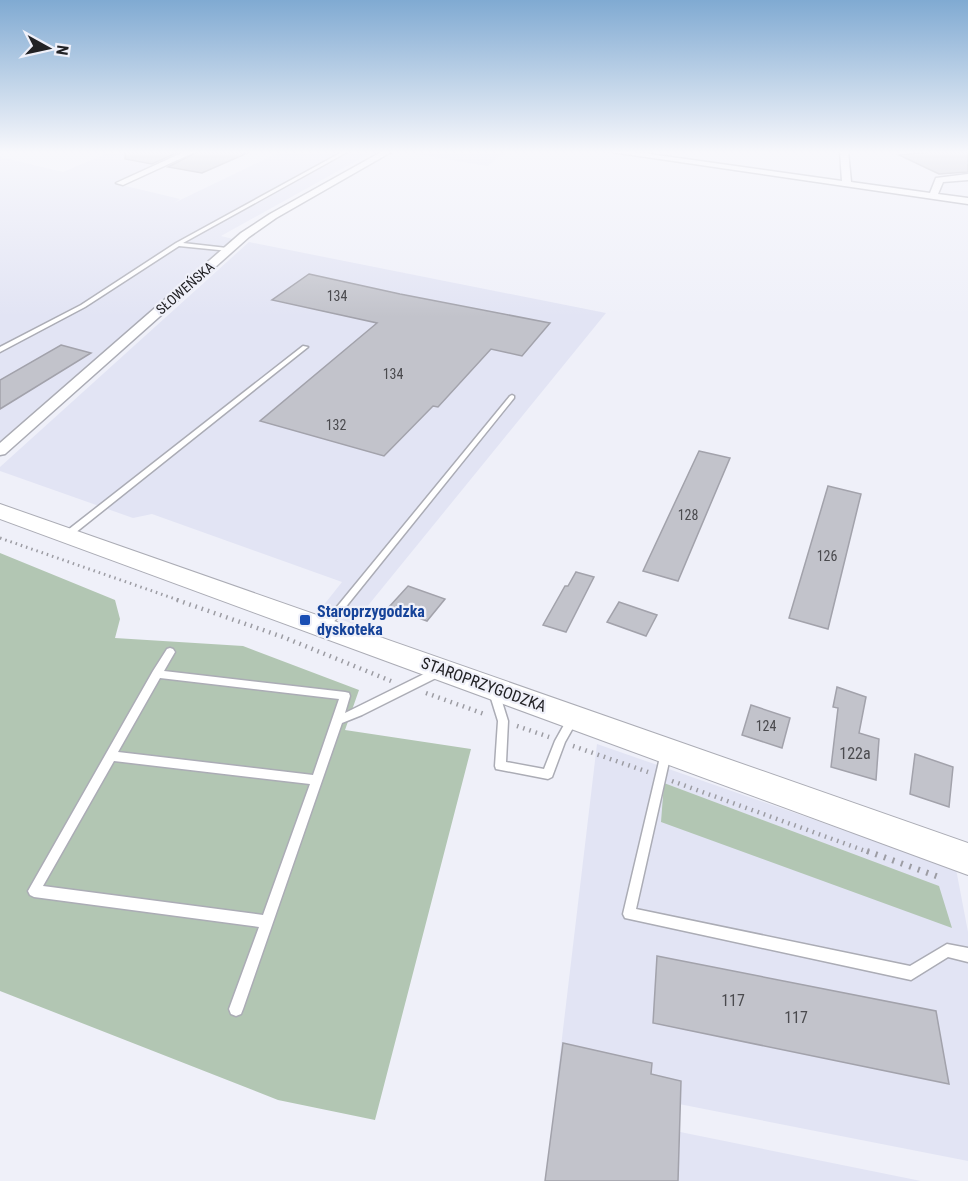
<svg xmlns="http://www.w3.org/2000/svg" width="968" height="1181" viewBox="0 0 968 1181" font-family="'Roboto Condensed',sans-serif">
  <rect width="100%" height="100%" fill="#eff0f9"/>
  <!-- built -->
  <path fill="#e2e4f4" d="M113 151H187L113 183 180 199 174 203 282 151H374L221 236 233 239 0 441V157L63 172Z
    M399 151H507L487 166Z
    M249 242 606 313 353 624 319 611 342 582 152 514 133 518 0 471V467Z
    M597 744 956 869 968 932V1161L557 1080Z
    M557 1107 921 1181H547Z"/>
  <!-- green -->
  <path fill="#b2c6b3" d="M0 553 115 600 120 619 115 638 243 646 359 690 345 730 471 749 375 1120 278 1100 0 991Z
    M664 783 939 886 952 928 661 822Z"/>
  <!-- building -->
  <path fill="#c2c3cb" stroke="#a2a2ab" stroke-width="1.5" d="M125 151H180L152 164 125 159Z
    M199 151H252L202 173 168 167Z
    M942 151H968V172L939 174 899 155Z
    M309 274 400 294 550 323 522 356 491 349 438 407 433 406 384 456 260 421 377 323 272 300Z
    M61 345 91 353 0 409V380Z
    M699 451 730 458 678 581 643 571Z
    M828 486 861 494 828 629 789 618Z
    M576 572 594 577 566 632 543 625 565 586H568Z
    M408 586 445 599 427 621 389 607Z
    M619 602 657 615 646 636 607 622Z
    M837 687 866 697 859 733 879 739 876 780 831 767 838 708 833 707Z
    M751 705 790 718 782 748 742 735Z
    M915 754 953 767 949 807 910 794Z
    M657 956 936 1011 949 1084 653 1023Z
    M563 1043 652 1063 651 1074 681 1081 678 1181H545Z"/>
  <g fill="none" stroke-linecap="round" stroke-linejoin="round">
    <defs>
      <path id="lane" d="M344 151H349L183 243 227 248 230 250 229 251 179 246 85 307 0 352V347L81 305 176 243Z
        M303 346 308 347 70 537H64L63 535 64 533Z
        M512 395 514 396V398L328 629H322L320 627 322 625 510 396Z
        M170 648 173 649 175 652 164 671 345 692 349 693 350 696 345 713 434 669H442L443 672 442 675 362 715 342 723 243 1009 241 1014 236 1016 231 1014 229 1009 259 927 34 897 30 895 28 891 153 671 167 649ZM160 678 339 699 313 775 118 752ZM114 761 310 784 263 915 43 886Z
        M494 688 498 689 499 692 508 721 506 762 544 769 555 741 569 716 573 715 577 716 578 719 565 742 552 777 548 779 496 769 495 766 498 721 489 692 490 689Z
        M666 749 670 750 671 753 636 909 910 966 947 944 968 948V962L948 957 911 980 625 918 623 914 661 753 662 750Z"/>
      <path id="street" d="M186 151H197L123 185 116 183Z
        M383 151H393L276 218 249 237 5 454 0 455V443L241 233 270 214Z
        M605 151H628L842 181 840 151H848L851 182 930 193 936 178 968 174V180L943 182 938 194 968 198V204Z"/>
      <path id="secondary" d="M0 504 968 843V875L0 519Z"/>
    </defs>
    <!-- lane casing -->
    <use href="#lane" stroke="#abacb5" stroke-width="3"/>
    <!-- street casing -->
    <use href="#street" stroke="#abacb5" stroke-width="3"/>
    <!-- secondary casing -->
    <use href="#secondary" stroke="#abacb5" stroke-width="2"/>
    <!-- path-far2 -->
    <path stroke="#9c9ca3" stroke-width="3" stroke-dasharray="1.5 4" stroke-linecap="butt" d="M0 538 181 601"/>
    <!-- path-far1 -->
    <path stroke="#9c9ca3" stroke-width="4.5" stroke-dasharray="1.5 5" stroke-linecap="butt" d="M177 600 283 637 391 681
      M426 693 487 715
      M517 726 549 737
      M573 746 648 772
      M672 781 871 853"/>
    <!-- path -->
    <path stroke="#9c9ca3" stroke-width="6" stroke-dasharray="2 7" stroke-linecap="butt" d="M867 851 939 877"/>
    <!-- lane -->
    <use href="#lane" fill="#fff" fill-rule="evenodd"/>
    <!-- street -->
    <use href="#street" fill="#fff" fill-rule="evenodd"/>
    <!-- secondary -->
    <use href="#secondary" fill="#fff" fill-rule="evenodd"/>
  </g>
  <!-- sky -->
  <linearGradient id="sky" x2="0" y2="1"><stop stop-color="#80aad2"/><stop offset="0.48" stop-color="#f8f8fc"/><stop offset="1" stop-color="#f8f8fc" stop-opacity="0"/></linearGradient>
  <rect width="968" height="317" fill="url(#sky)"/>
  <!-- markers -->
  <rect fill="#1a4fb4" stroke="#eff0f9" stroke-width="2" x="299" y="614" width="12" height="12" rx="3"/>
  <g text-anchor="middle" stroke-width="4.5" stroke-linejoin="round" paint-order="stroke">
    <!-- far-street labels -->
    <g font-size="14" fill="#222225" stroke="#eff0f9">
      <text transform="translate(185 288) rotate(-41)" y="5">SŁOWEŃSKA</text>
    </g>
    <!-- number labels -->
    <g font-size="14" fill="#4a4a4e">
      <text x="337" y="301">134</text>
      <text x="393" y="379">134</text>
      <text x="336" y="430">132</text>
      <text x="688" y="520">128</text>
      <text x="827" y="561">126</text>
      <text x="766" y="731">124</text>
    </g>
    <!-- transit labels -->
    <g font-size="16" font-weight="bold" fill="#164399" stroke="#eff0f9" text-anchor="start">
      <text x="317" y="617">Staroprzygodzka<tspan x="317" dy="18">dyskoteka</tspan></text>
    </g>
    <!-- street labels -->
    <g font-size="16" fill="#222225" stroke="#eff0f9">
      <text transform="translate(484 684) rotate(20)" y="6">STAROPRZYGODZKA</text>
    </g>
    <!-- near-number labels -->
    <g font-size="16" fill="#4a4a4e">
      <text x="855" y="759">122a</text>
      <text x="733" y="1006">117</text>
      <text x="796" y="1023">117</text>
    </g>
  </g>
  <!-- north arrow -->
  <g transform="translate(48 48) rotate(98)" stroke="#eff0f9" stroke-width="4.5" paint-order="stroke">
  <path d="M0-4.5L10 22L0 15L-10 22Z" fill="#222225"/>
  <text y="-9" font-size="16" font-weight="bold" text-anchor="middle" fill="#222225">N</text>
  </g>
</svg>
